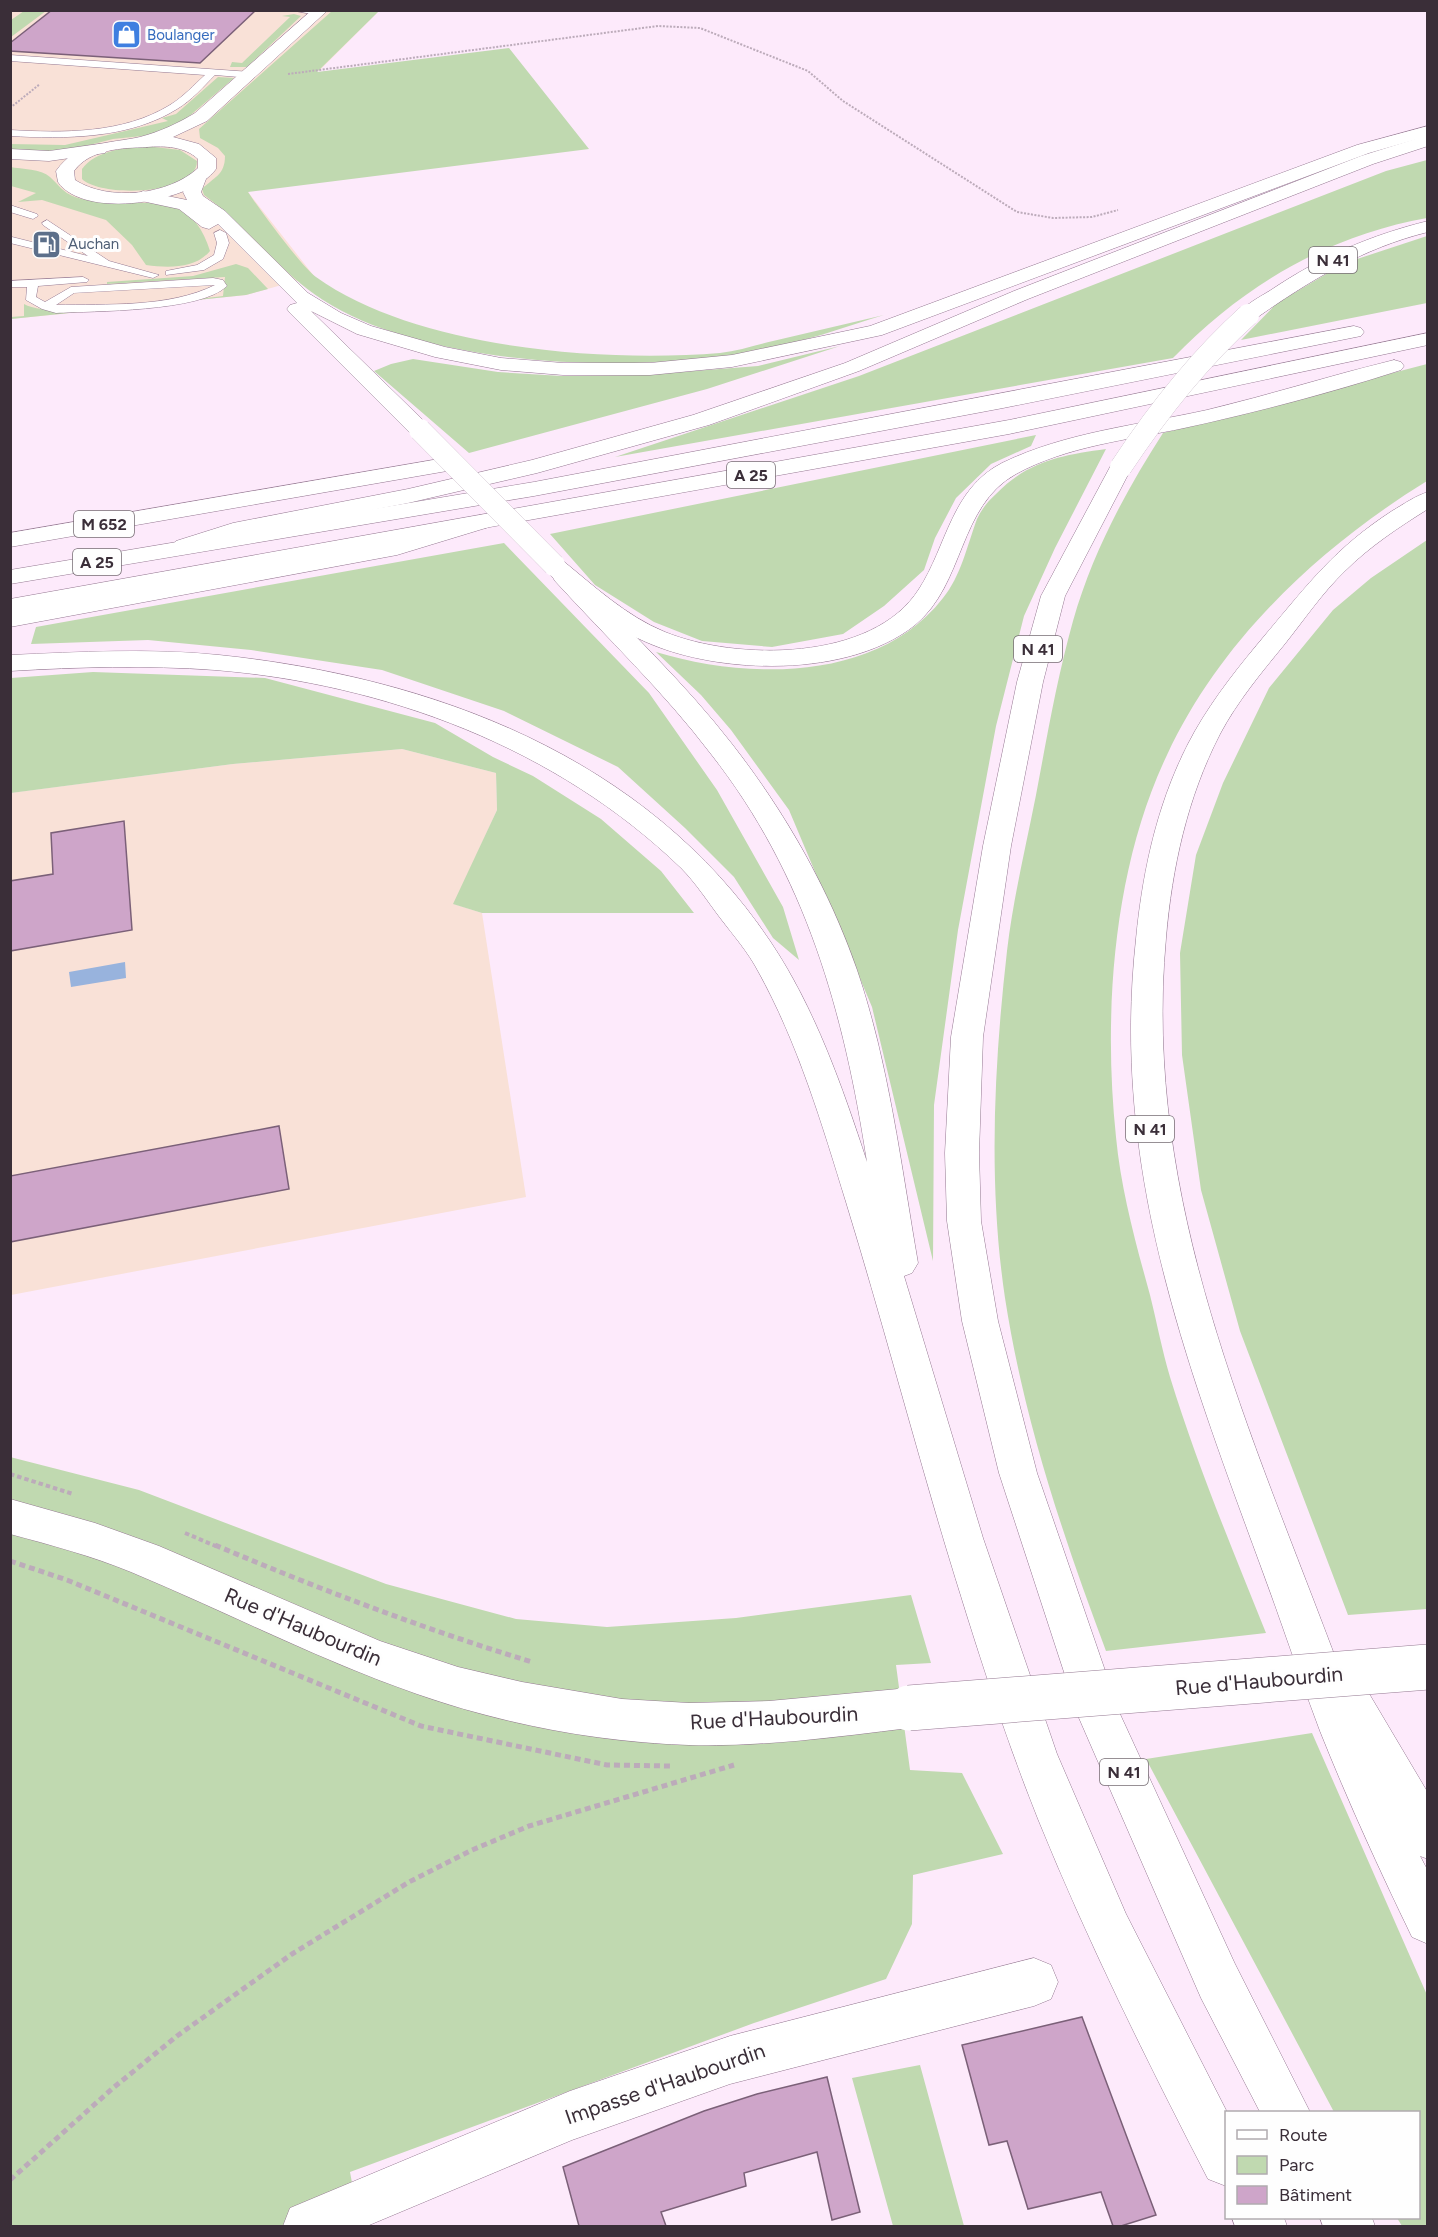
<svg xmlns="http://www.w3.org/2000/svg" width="1438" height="2237" viewBox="0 0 1438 2237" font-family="Figtree,sans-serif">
  <rect width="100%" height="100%" fill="#fdeafb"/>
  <!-- commercial -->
  <path fill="#f9e1d7" d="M11 11H379L320 70 288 83 248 192 314 276 246 295 11 319Z
    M402 749 496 773 497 810 454 904 482 913 526 1197 11 1295 10 793 233 764Z"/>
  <!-- green -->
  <path fill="#c0d9b0" d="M24 11H46L11 37V20Z
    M332 11H379L317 72 509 48 589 149 248 192C259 209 302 267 316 277 415 348 600 363 720 353 738 351 756 345 773 341 810 332 847 324 884 315 851 325 818 337 784 345 659 376 433 371 323 300 278 271 247 226 204 195L202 189C214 177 225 175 225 156L218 148 200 138 199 129Z
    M294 14 301 16 247 67H230L232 62 242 63 290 17 282 16Z
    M218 77 234 78 179 125 152 135 113 139 62 152 11 151 10 144 65 145 168 121 162 118 176 114Z
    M146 146 180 150 197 161C197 195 102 198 82 179V169C96 150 125 148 146 146Z
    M1427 160V218C1327 236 1244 285 1173 358L615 457 859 376 1386 171Z
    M10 167C22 169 41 169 50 177 59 185 62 192 75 197 129 215 188 178 210 251 195 269 168 268 146 265L132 245 106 220 42 200 18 202 36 193 11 186Z
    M1427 236V303L1241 340 1277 303 1345 263Z
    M236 264 248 268 268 289 246 295 11 319V317L24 316V304C54 321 183 300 223 296L225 277 107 284V282L193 276Z
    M840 346 707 389 469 453 374 371 391 364 413 359 498 372 562 376 643 375 758 366Z
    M1427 364V481C1320 547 1221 639 1167 755 1113 868 1103 1014 1116 1137 1121 1190 1136 1244 1150 1295 1157 1323 1162 1350 1170 1377 1197 1465 1232 1548 1266 1633L1106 1651C1063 1536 1024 1421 1005 1298 988 1184 994 1065 1007 951 1013 899 1026 846 1036 795 1047 737 1057 678 1073 621 1092 554 1125 492 1163 433Z
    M1036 435 1031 446 991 464 956 498 935 538 924 570 884 606 843 634 772 647 702 641 654 622 595 585 550 534Z
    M1106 449 1055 548 1024 616 996 726 958 930 934 1105 933 1261 872 1007 789 810 731 730 701 695 656 652C748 680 878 682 943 598 961 576 967 546 977 519 981 510 988 501 996 494 1028 461 1062 455 1106 449Z
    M1427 540V1609L1348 1615 1240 1331 1201 1190 1182 1055 1180 953 1196 855 1223 783 1269 688 1333 610 1371 578Z
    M504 543 649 693 717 790 783 907 799 960 773 938 734 877 685 828 618 767 504 711 382 670 251 650 148 640 31 644 36 627Z
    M93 672 265 678 435 723 493 757 533 776 601 819 661 871 694 913H482L453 904 497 810 496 773 402 749 233 764 11 793V678Z
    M10 1457 139 1490 386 1584 516 1619 607 1627 736 1618 911 1595 931 1663 896 1665 910 1770 962 1773 1003 1854 913 1875 912 1924 886 1979 754 2023 350 2172 360 2226H11Z
    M1312 1733 1427 1995V2226H1402L1397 2218H1418V2112H1334L1146 1759Z
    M920 2065 964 2226H893L852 2078Z"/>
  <!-- water -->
  <path fill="#98b3dd" d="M125 962 126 978 71 987 69 972Z"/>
  <!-- building -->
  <path fill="#cea5c9" stroke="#7b6078" stroke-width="1.5" d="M52 10H256L200 63 10 51V43Z
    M124 821 132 930 10 951V881L53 874 51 833Z
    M279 1126 289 1189 10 1242V1176Z
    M1082 2017 1156 2215 1121 2226H1113L1101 2192 1028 2209 1007 2141 989 2145 962 2045Z
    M827 2077 860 2212 832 2220 817 2152 744 2173 746 2186 661 2212 666 2226H579L563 2167 704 2111 757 2094Z"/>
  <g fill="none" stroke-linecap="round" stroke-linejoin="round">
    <defs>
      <path id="service" d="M290 10H321L322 12 318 15Z
        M10 55 251 72 256 75 251 78 215 75C203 87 192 100 177 109 129 139 65 139 10 136V130C63 133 123 134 170 105 183 97 194 85 205 75L10 61Z
        M10 205 37 214 38 216 33 219 10 212Z
        M47 220 109 261 159 275 153 278 10 243 12 237 88 256 43 225 42 223Z
        M220 230 226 233 229 243 223 259 204 270 166 275V271L197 265 214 255 217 243 214 233Z
        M83 277 89 280 87 282 38 286 36 297 45 302 71 287 213 278 223 280 227 286C201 312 93 311 56 313L42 309 26 300 27 287H10V281ZM215 285C169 308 106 304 56 305L74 293Z"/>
      <path id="minor" d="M99 144 105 145 108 149 105 153 49 161 10 159V149L49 151Z
        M1034 1958 1051 1965 1058 1982 1051 1999 1034 2006 730 2084 572 2140 367 2226H283L290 2208 570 2091 730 2036Z"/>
      <path id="tertiary" d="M312 10H328L207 121 173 137 199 144 216 158V169C192 203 84 220 58 182L56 171C77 141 108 144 140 137 159 132 177 124 195 113ZM147 147C165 146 184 146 198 159V168C169 195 109 202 75 180L74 171C90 149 122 148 147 147Z"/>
      <path id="secondary" d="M10 1499 95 1523 159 1546 380 1641 458 1667 522 1682 622 1699 689 1703 769 1701 909 1688 924 1694 930 1708 924 1722 909 1728C836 1737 762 1747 689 1745 597 1742 503 1724 417 1694 319 1660 227 1612 131 1572 92 1556 51 1545 10 1534Z"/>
      <path id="trunk" d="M1428 135V146L1373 164 1028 299 859 371 709 425 537 473 408 503 238 536 184 553 176 551 172 546 176 541 233 523 408 489 532 460 693 415 845 363 1014 291 1361 156Z
        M1428 221V232C1363 248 1309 281 1255 319H1241L1238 315C1245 304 1260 297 1271 290 1320 257 1371 235 1428 221Z
        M439 459 447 461 450 466 447 471 10 547V533Z
        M1121 460 1129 462 1132 467 1065 596 1043 682 1011 846 983 1037 979 1153 981 1221 998 1321 1037 1473 1120 1714 1235 1964 1310 2112H1260L1201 1998 1079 1718 999 1473 962 1321 947 1221 945 1153 951 1037 983 846 1017 682 1041 596 1110 467 1113 462Z
        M1428 492V509C1399 527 1369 547 1345 571 1322 593 1304 620 1284 645 1261 673 1237 702 1220 734 1187 798 1172 868 1166 938 1142 1201 1251 1431 1340 1670L1358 1675 1428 1793V1859L1420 1856 1428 1871V1944L1412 1937C1379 1869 1348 1801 1320 1731 1299 1676 1281 1620 1260 1564 1184 1357 1111 1165 1136 939 1143 867 1159 795 1195 731 1215 696 1240 665 1266 634 1309 583 1335 548 1392 511 1404 504 1415 496 1428 492Z
        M481 515 489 517 493 522 489 527 397 555 10 627V612L393 542Z
        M564 569 573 571C626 628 684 682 732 744 785 812 829 889 857 970 889 1064 901 1165 918 1263L912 1273 904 1276 983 1538 1057 1754 1126 1914 1227 2112 1226 2186 1208 2179C1147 2061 1088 1942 1038 1819 1002 1729 973 1636 945 1544 911 1430 881 1316 846 1202 822 1124 798 1043 758 971 748 952 734 936 721 919 708 902 696 883 681 868 557 748 386 684 215 670 146 665 79 667 10 671V655C80 652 150 648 219 655 432 677 646 756 770 941 815 1008 842 1086 867 1162 844 1012 806 875 711 754 664 692 607 638 555 581L552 576 555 571Z
        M1232 2218H1284L1287 2226H1235Z
        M1320 2218H1372L1375 2226H1323Z"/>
      <path id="motorway" d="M1428 126V136L1369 153 882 335 732 367 650 375H563L501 370 435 357 357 334 311 311 428 425 431 430 428 435H412L290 313 287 309 290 305 297 303 218 224 209 229 202 227 179 209 137 200 134 196 143 191 187 200 183 192 191 175H203L206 179 201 192 203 196 225 211 308 293 341 313 371 326 445 347 501 358 563 363H650L732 355 870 326 1357 145Z
        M1354 326 1361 328 1364 332 1361 336 1003 408 534 496 10 584V570L534 482Z
        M1428 333V345L1009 434 10 613V599L1009 420Z
        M1394 360 1401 362 1404 366 1401 370C1330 393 1257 412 1184 428 1128 440 1067 446 1016 474 958 506 965 584 915 625 849 678 720 675 646 642 620 631 597 613 575 595 564 586 550 577 542 565L546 560 554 558 562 560C594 586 626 616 665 632 736 661 873 662 919 589 947 546 951 489 1002 463 1066 432 1139 425 1207 410 1270 395 1332 375 1394 360Z"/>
    </defs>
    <!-- service casing -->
    <use href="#service" stroke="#957992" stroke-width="1"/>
    <!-- minor casing -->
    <use href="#minor" stroke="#957992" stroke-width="1"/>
    <!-- tertiary casing -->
    <use href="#tertiary" stroke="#957992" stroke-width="1"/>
    <!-- secondary casing -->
    <use href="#secondary" stroke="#957992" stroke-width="1"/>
    <!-- trunk casing -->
    <use href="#trunk" stroke="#957992" stroke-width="1"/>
    <!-- motorway casing -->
    <use href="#motorway" stroke="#957992" stroke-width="1"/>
    <!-- path-far2 -->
    <path stroke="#bcabba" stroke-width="2" stroke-dasharray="2 1.5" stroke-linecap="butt" d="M288 74 658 26 700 28 808 71 843 101 1017 212 1053 218 1092 217 1118 210
      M10 108 40 84"/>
    <!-- path-far1 -->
    <path stroke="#bcabba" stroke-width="4" stroke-dasharray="4.5 3" stroke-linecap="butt" d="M10 1474 73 1494
      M185 1533 218 1547"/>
    <!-- path -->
    <path stroke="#bcabba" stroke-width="5" stroke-dasharray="6 4" stroke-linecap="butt" d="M215 1545C319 1589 424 1629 532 1662
      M10 1561 67 1580 421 1726 607 1765 670 1766
      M10 2180 113 2088 177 2036 292 1954 409 1882 472 1850 529 1826 734 1765"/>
    <!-- service -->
    <use href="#service" fill="#fff" fill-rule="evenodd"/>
    <!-- minor -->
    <use href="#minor" fill="#fff" fill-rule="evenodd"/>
    <!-- tertiary -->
    <use href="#tertiary" fill="#fff" fill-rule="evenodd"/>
    <!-- secondary -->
    <use href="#secondary" fill="#fff" fill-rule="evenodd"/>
    <!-- trunk -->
    <use href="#trunk" fill="#fff" fill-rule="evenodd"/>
    <!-- motorway -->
    <use href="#motorway" fill="#fff" fill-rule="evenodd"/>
    <defs>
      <path id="secondary-bridge" d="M909 1708 1428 1667"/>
      <path id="trunk-bridge" d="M1121 467C1158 411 1198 360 1248 315"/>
      <path id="motorway-bridge" d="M420 430 554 565"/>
    </defs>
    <!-- secondary-bridge casing -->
    <use href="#secondary-bridge" stroke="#957992" stroke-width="46" stroke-linecap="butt"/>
    <!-- trunk-bridge casing -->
    <use href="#trunk-bridge" stroke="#957992" stroke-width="22" stroke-linecap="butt"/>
    <!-- motorway-bridge casing -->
    <use href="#motorway-bridge" stroke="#957992" stroke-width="22" stroke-linecap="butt"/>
    <!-- secondary-bridge -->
    <use href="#secondary-bridge" stroke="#fff" stroke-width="45"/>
    <!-- trunk-bridge -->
    <use href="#trunk-bridge" stroke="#fff" stroke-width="22"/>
    <!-- motorway-bridge -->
    <use href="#motorway-bridge" stroke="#fff" stroke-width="22"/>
  </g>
  <!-- icons -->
  <defs>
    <symbol id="shop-square" viewBox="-11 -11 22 22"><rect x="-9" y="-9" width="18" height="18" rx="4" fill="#3f7fe0" stroke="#fefefe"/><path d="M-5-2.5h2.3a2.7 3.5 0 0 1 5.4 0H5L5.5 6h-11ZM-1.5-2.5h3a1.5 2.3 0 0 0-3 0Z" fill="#fff"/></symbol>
    <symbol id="fuel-square" viewBox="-11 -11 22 22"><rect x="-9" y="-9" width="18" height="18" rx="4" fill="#5c6f8a" stroke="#fefefe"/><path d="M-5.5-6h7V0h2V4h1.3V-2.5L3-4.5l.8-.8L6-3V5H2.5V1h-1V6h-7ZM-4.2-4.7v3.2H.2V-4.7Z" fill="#fff"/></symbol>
  </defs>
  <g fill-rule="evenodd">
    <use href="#shop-square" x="110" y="18" width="33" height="33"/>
    <use href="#fuel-square" x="30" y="228" width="33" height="33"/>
  </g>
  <g text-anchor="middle" stroke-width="6" stroke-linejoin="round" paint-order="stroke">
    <!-- far-shop labels -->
    <g font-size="15" fill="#366cbe" stroke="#fefefe" text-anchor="start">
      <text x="147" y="40">Boulanger</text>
    </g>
    <!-- far-service labels -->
    <g font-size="15" fill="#4e5e75" stroke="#fefefe" text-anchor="start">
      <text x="68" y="249">Auchan</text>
    </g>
    <!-- shield labels -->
    <g fill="#fefefe" stroke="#756c73" stroke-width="1.5">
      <rect x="1309" y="247" width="48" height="26" rx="4.5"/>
      <rect x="727" y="462" width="48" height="26" rx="4.5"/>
      <rect x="74" y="511" width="60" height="26" rx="4.5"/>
      <rect x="73" y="549" width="48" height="26" rx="4.5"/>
      <rect x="1014" y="636" width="48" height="26" rx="4.5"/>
      <rect x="1126" y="1116" width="48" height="26" rx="4.5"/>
      <rect x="1100" y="1759" width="48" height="26" rx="4.5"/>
    </g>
    <g font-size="16" font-weight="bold" fill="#3a2e38">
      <text x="1333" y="266">N 41</text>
      <text x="751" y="481">A 25</text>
      <text x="104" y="530">M 652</text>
      <text x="97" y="568">A 25</text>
      <text x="1038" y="655">N 41</text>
      <text x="1150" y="1135">N 41</text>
      <text x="1124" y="1778">N 41</text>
    </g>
    <!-- near-street labels -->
    <g font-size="21" fill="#3a2e38" stroke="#fefefe">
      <text transform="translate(303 1627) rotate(23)" y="7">Rue d'Haubourdin</text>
      <text transform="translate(1259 1681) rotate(-5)" y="7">Rue d'Haubourdin</text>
      <text transform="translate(774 1718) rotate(-3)" y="7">Rue d'Haubourdin</text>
      <text transform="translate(665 2084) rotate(-19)" y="7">Impasse d'Haubourdin</text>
    </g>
  </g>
  <!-- border -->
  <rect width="1438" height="2237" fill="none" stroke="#3a2e38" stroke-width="24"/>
  <!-- legend -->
  <rect x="1225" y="2111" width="195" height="108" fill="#fefefe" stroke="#b0abaf" stroke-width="1.5"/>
  <rect x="1237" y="2130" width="30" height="9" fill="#ffffff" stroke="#b0abaf" stroke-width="1.5"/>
  <text x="1279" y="2141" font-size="18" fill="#3a2e38">Route</text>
  <rect x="1237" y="2156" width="30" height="18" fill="#c0d9b0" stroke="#b0abaf" stroke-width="1.5"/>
  <text x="1279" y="2171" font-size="18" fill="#3a2e38">Parc</text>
  <rect x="1237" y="2186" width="30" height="18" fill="#cea5c9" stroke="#b0abaf" stroke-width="1.5"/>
  <text x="1279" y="2201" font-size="18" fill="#3a2e38">Bâtiment</text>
</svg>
